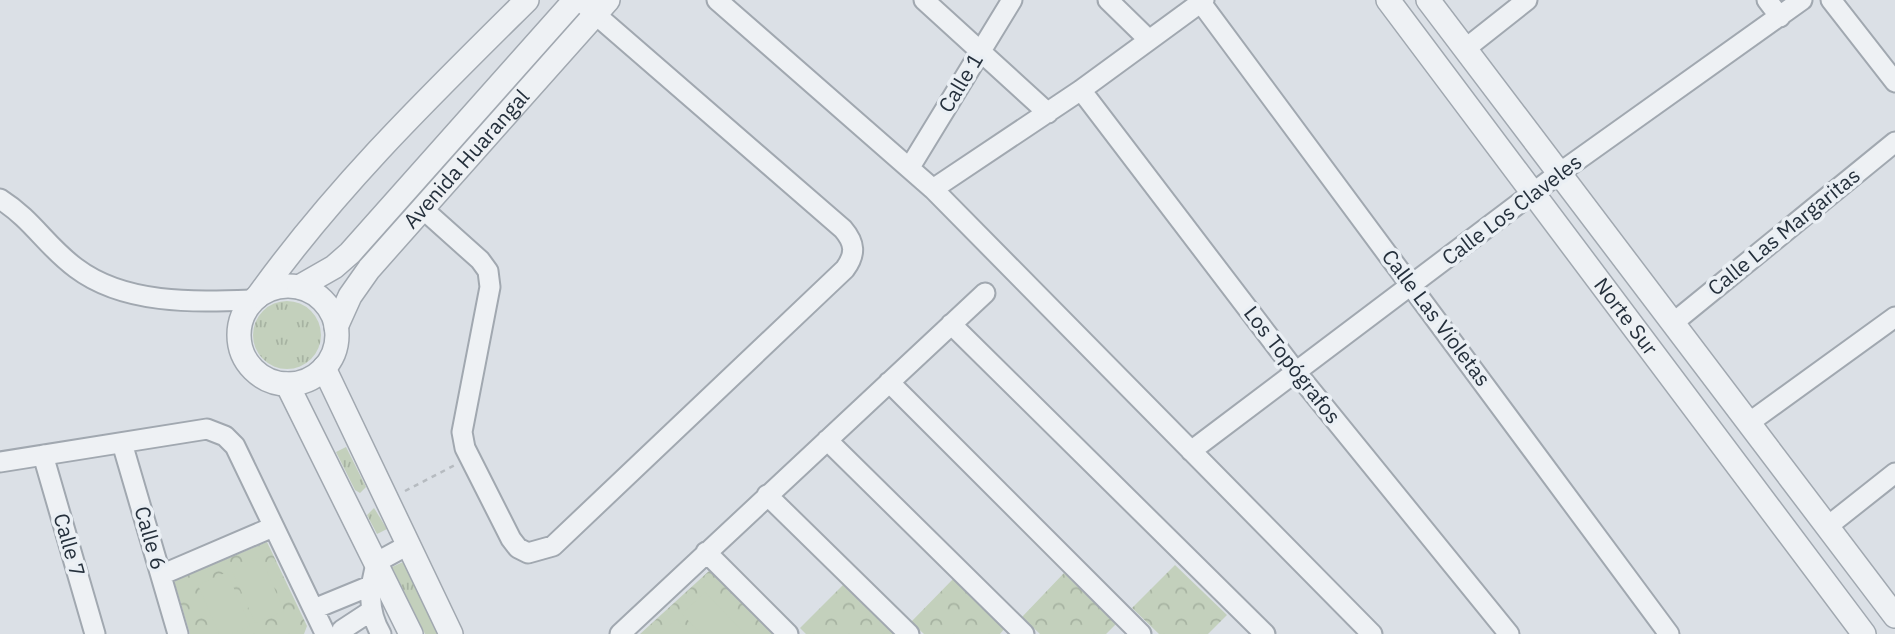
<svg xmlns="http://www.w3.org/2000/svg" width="1895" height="634" viewBox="0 0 1895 634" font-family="'IBM Plex Sans',sans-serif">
  <defs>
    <pattern id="grass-tufts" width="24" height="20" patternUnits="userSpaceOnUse" patternTransform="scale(1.75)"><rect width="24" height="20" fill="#c3d0bc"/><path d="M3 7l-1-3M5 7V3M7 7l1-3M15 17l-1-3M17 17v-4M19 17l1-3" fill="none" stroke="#a7b3a2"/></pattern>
    <pattern id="forest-crowns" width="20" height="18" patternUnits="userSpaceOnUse" patternTransform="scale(1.75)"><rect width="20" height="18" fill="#c3d0bc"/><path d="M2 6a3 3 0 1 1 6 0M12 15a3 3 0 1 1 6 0" fill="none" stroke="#a7b3a2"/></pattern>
  </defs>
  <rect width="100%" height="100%" fill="#dbe0e6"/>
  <!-- grass -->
  <path fill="url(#grass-tufts)" d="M253 335a34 34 0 1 1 68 0a34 34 0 1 1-68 0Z
    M346 447 366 487 360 493 355 490 336 452Z
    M374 508 387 529 377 534 367 515Z
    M403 562 439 634H425L392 567Z"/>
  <!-- forest -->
  <path fill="url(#forest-crowns)" d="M267 542 307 626 304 634H190L174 581Z
    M1175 565 1227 615 1208 634H1159L1132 608Z
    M709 571 774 634H640Z
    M1064 573 1116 624 1106 634H1040L1022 617Z
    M954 578 1005 628 1000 634H924L911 622Z
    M843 585 894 634H806L800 628Z"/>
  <!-- pitch -->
  <path fill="#c3d0bc" d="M261 557 284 611 255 623 232 570Z
    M227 572 250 626 230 634H219L198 585Z
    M705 592 745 634H701L682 614Z
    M676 619 690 634H659Z"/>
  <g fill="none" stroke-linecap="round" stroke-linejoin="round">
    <defs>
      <path id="minor" d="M717 0 933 189 1372 634
        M924 0 1048 113
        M1108 0 1149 40
        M1199 0 1669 634
        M1767 0 1780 17
        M1831 0 1895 82
        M1465 49 1527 0
        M1081 90 1296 372 1509 634
        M910 167 1012 0
        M933 189 1081 90 1204 0
        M0 199C33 220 46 246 76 268 125 305 195 302 254 300
        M423 209 480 260 488 271 490 287 462 432 465 448 511 539 518 548 528 553 553 546 845 269C856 254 855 243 843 229L579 0
        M1673 323 1895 142
        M951 324 1265 634
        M889 382 1141 634
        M1750 422 1895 317
        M827 440 1024 634
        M122 443 178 634
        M1191 451 1558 174 1802 0
        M43 455 95 634
        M0 462 207 429 225 436 235 446 324 631
        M767 495 909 634
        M1828 526 1895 473
        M706 552 788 634
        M161 575 273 527
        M314 609 370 586
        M342 630 371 611
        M381 634C367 610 369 587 377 562L408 545
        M620 634 985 293"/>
      <g id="tertiary">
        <path id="s1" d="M1388 0 1864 634"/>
        <path d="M1428 0 1895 616"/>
        <circle cx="288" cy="335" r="49"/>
        <path d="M299 287 334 267 350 253 575 0"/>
        <path d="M258 296C338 185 430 96 527 0"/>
        <path id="s2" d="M336 327 350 296 369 269 608 0"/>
        <path d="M324 368 451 634"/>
        <path d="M287 384 411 634"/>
      </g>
    </defs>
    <!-- minor casing -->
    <use href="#minor" stroke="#a1a8b0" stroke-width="23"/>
    <!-- tertiary casing -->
    <use href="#tertiary" stroke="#a1a8b0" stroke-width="26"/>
    <!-- path -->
    <path stroke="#b6bbc0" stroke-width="2.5" stroke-dasharray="5 5" stroke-linecap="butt" d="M405 491 455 465"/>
    <!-- minor -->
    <use href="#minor" stroke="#eef1f4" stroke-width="19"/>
    <!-- tertiary -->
    <use href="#tertiary" stroke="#eef1f4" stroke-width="23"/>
  </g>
  <g text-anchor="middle" stroke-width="7" stroke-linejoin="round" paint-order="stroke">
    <!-- street labels -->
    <g font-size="21" fill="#25303c" stroke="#eaeff4">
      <text transform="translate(961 83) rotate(-59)" y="7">Calle 1</text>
      <text dy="7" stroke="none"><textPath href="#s2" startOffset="214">Avenida Huarangal</textPath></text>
      <text transform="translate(1512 210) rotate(-37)" y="7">Calle Los Claveles</text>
      <text transform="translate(1784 232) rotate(-39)" y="7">Calle Las Margaritas</text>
      <text transform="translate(1436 318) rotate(53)" y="7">Calle Las Violetas</text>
      <text dy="7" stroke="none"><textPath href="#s1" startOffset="396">Norte Sur</textPath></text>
      <text transform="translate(1292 365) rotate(52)" y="7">Los Topógrafos</text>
      <text transform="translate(150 538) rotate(74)" y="7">Calle 6</text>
      <text transform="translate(69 545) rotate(74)" y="7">Calle 7</text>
    </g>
  </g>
</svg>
